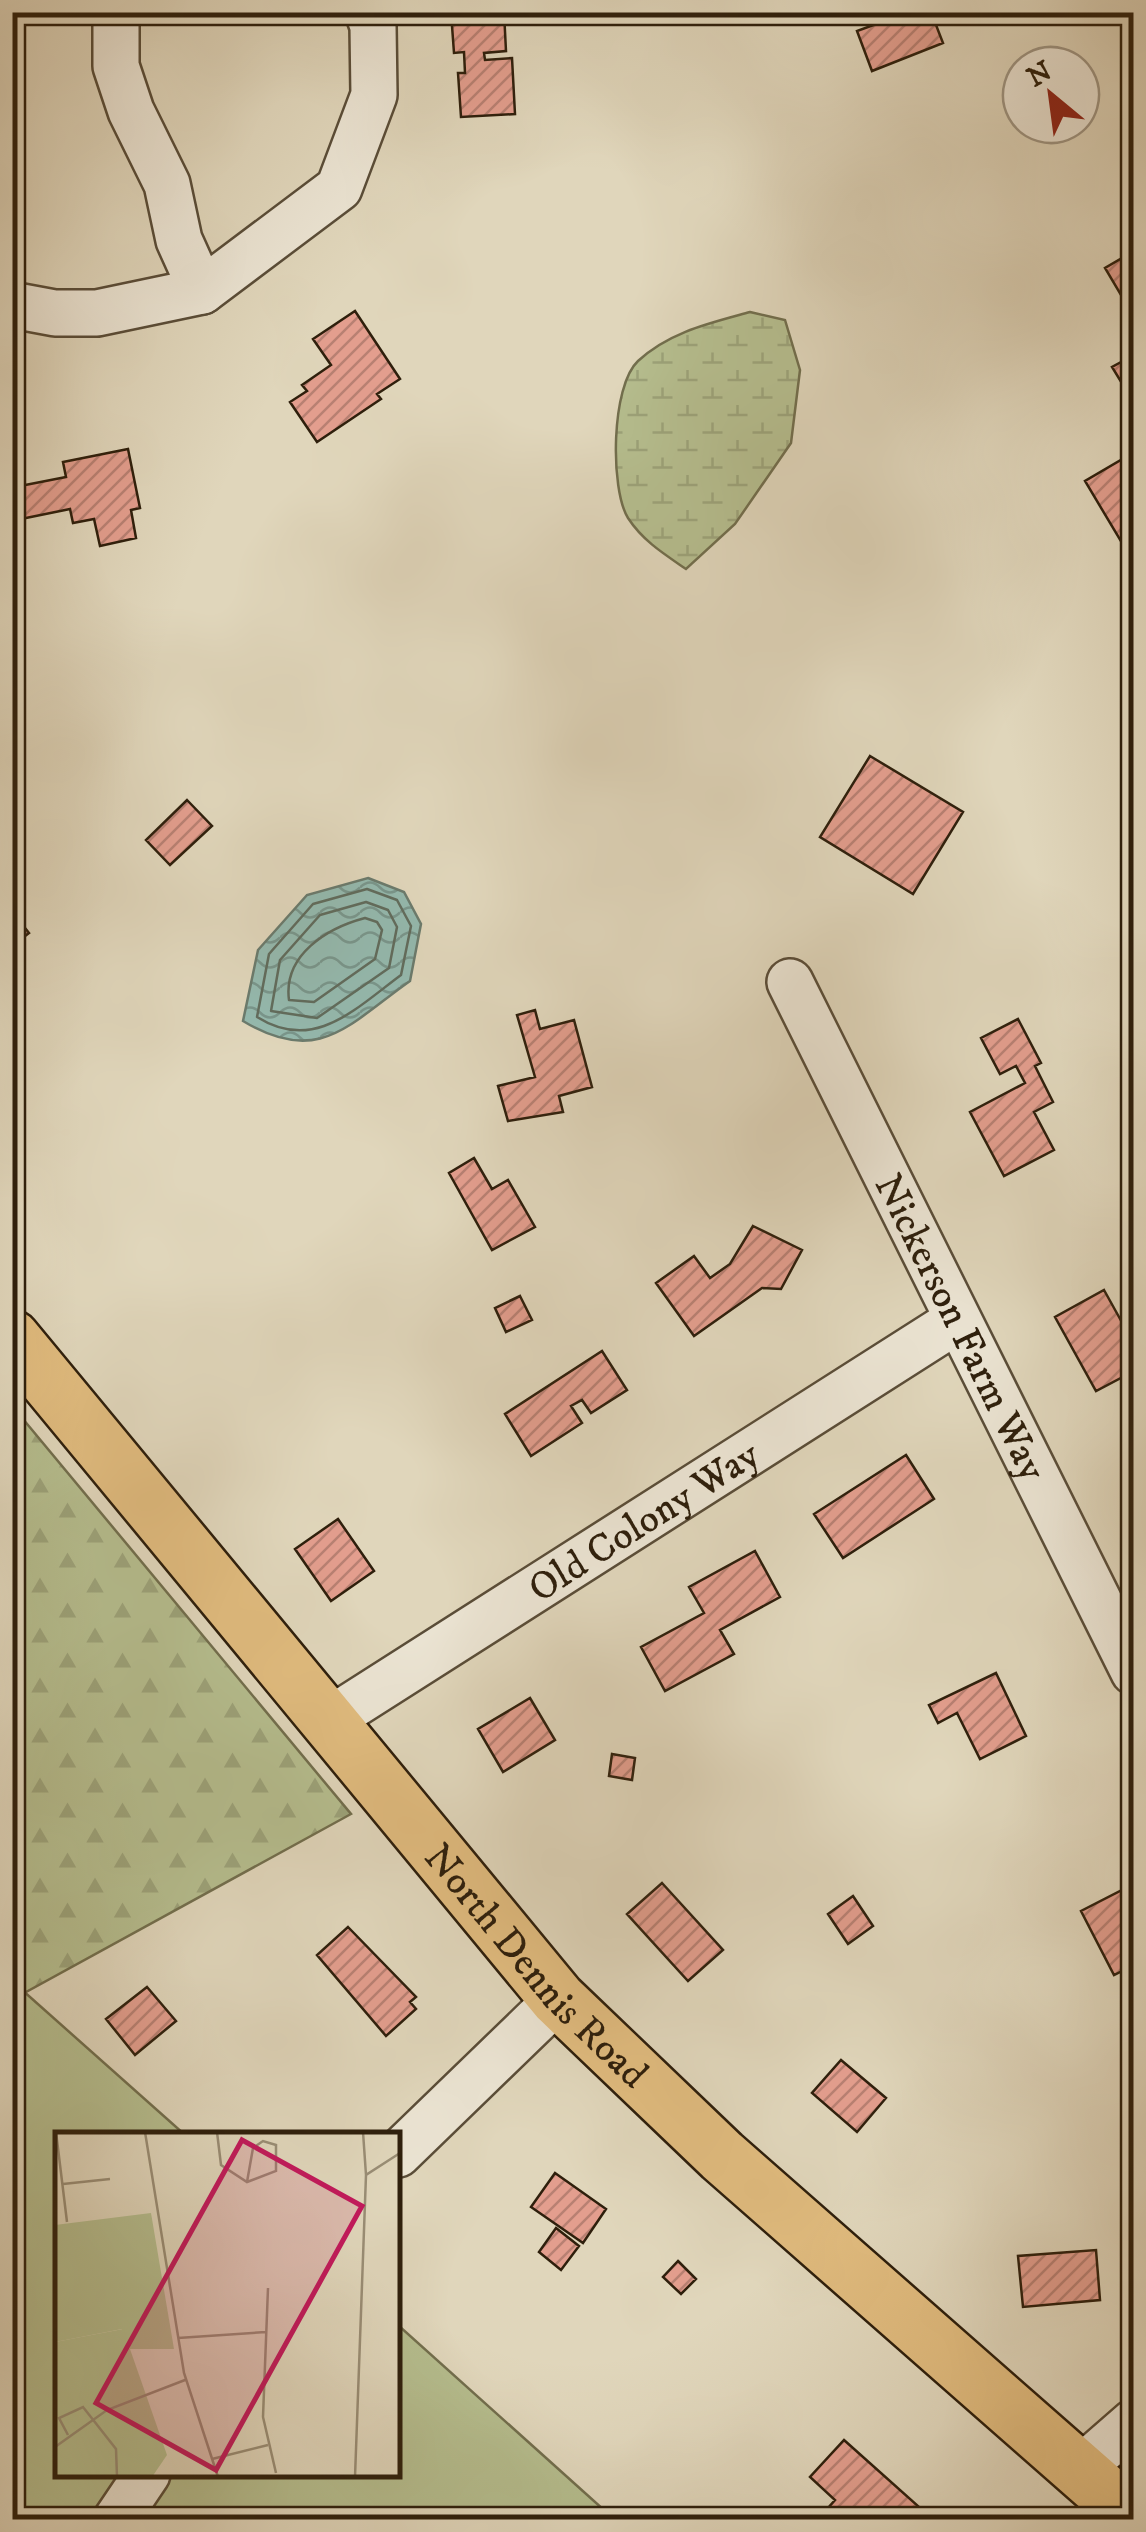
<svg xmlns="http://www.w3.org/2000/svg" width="1146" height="2532" viewBox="0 0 1146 2532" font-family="'IM FELL DW Pica',serif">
  <defs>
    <pattern id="forest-firs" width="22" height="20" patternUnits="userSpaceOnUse" patternTransform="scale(2.5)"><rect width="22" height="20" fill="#b5bd8e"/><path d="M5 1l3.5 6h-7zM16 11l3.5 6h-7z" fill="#9ca279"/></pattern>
    <pattern id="wetland-marsh" width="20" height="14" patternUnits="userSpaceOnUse" patternTransform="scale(2.5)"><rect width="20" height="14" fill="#b5bd8e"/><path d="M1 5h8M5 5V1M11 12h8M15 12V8" fill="none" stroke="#9ca279"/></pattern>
    <pattern id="water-waves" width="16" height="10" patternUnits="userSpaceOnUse" patternTransform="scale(2.5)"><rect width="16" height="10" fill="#94b9ae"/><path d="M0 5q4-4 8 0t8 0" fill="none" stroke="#79968c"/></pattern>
    <pattern id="building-hatch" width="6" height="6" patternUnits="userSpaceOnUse" patternTransform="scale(2.5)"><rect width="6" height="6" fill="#e39e8e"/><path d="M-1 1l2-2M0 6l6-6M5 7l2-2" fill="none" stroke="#b88072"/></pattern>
  </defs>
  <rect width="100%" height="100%" fill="#e0d6bb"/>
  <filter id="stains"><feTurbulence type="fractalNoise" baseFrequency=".002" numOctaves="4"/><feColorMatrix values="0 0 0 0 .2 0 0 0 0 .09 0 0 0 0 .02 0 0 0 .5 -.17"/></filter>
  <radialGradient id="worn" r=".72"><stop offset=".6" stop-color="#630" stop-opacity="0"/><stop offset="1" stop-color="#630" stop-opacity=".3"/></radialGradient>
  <!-- forest -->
  <path fill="url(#forest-firs)" stroke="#726e4d" stroke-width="2.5" d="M13 1407 351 1814 26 1992 12 1981Z"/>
  <!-- wetland -->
  <path fill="url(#wetland-marsh)" stroke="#726e4d" stroke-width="2.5" d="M750 312 785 320 800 370 791 443 735 524 686 569C664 554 643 541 628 518 610 489 611 386 638 361 669 332 710 323 750 312Z"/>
  <!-- park -->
  <path fill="#b5bd8e" stroke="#726e4d" stroke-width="2.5" d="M12 1981 184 2134H58V2474H398V2325L614 2519H13Z"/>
  <!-- water -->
  <path fill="url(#water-waves)" stroke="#6b7b6d" stroke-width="2.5" d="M368 878 404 892 421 924 410 981C349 1024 319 1067 243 1021L258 950 307 895Z"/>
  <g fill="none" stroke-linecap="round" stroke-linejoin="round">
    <!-- shore -->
    <path stroke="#616c5d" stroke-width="2.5" d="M367 889 397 900 411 926 401 975C355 1009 314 1053 257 1017L269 954 313 904Z
      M366 902 388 910 397 927 389 968 317 1018 271 1011 280 960 320 915Z
      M365 918 377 922 382 930 375 959 314 1002 289 1000C283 955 327 928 365 918Z"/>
  </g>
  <!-- building -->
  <path fill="url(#building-hatch)" stroke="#2e1f0c" stroke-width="2.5" d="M451 12H504L506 51 484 53 485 60 512 58 515 114 461 117 458 73H465L464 52 454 53Z
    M874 12H931L943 43 872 71 857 31 879 23Z
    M1134 251V317L1105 268Z
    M355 311 400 379 377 394 381 399 317 442 290 402 307 391 302 385 331 365 313 339Z
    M1134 355V403L1112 367Z
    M128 449 140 508 131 510 136 538 100 546 94 519 73 523 70 509 21 519 15 487 66 477 63 462Z
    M1126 457 1134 470V563L1085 481Z
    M870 756 963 812 913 894 820 837Z
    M187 800 212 826 170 865 146 840Z
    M14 914 29 933 12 946V915Z
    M535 1010 540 1029 574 1020 592 1087 559 1096 563 1112 508 1121 498 1086 535 1077 517 1015Z
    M1018 1019 1041 1063 1035 1066 1053 1102 1034 1112 1054 1150 1004 1176 970 1112 1025 1083 1016 1066 1000 1074 981 1038Z
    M474 1158 492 1189 508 1180 535 1227 492 1250 449 1173Z
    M753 1226 802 1250 781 1289 762 1288 694 1336 656 1283 694 1256 710 1278 730 1264Z
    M1104 1290 1134 1344V1371L1096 1391 1055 1317Z
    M520 1296 532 1320 506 1332 495 1308Z
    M602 1351 627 1390 591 1413 582 1400 571 1406 582 1423 531 1456 505 1414Z
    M906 1455 934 1499 843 1558 814 1514Z
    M338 1519 374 1571 331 1601 295 1549Z
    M755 1551 780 1597 720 1630 734 1654 665 1691 641 1647 704 1613 689 1587Z
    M996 1673 1026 1736 980 1759 957 1713 938 1723 929 1705Z
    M530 1698 555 1740 503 1772 478 1729Z
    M612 1754 635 1758 632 1780 609 1776Z
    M662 1883 723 1950 688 1981 627 1914Z
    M1128 1887 1134 1898V1965L1114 1975 1081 1911Z
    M853 1896 873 1926 848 1944 828 1914Z
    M348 1927 416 1997 410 2002 416 2009 386 2036 317 1955Z
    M147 1987 176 2021 135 2055 106 2019Z
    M841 2060 886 2098 857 2132 812 2093Z
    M555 2173 606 2209 583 2243 531 2207Z
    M556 2228 579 2246 561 2270 539 2252Z
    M1096 2250 1100 2300 1023 2307 1018 2256Z
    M678 2261 696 2279 681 2294 663 2277Z
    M844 2440 918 2506 906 2520 819 2518 835 2500 810 2477Z"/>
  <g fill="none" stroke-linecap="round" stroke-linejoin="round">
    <defs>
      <g id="minor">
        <path d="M116 12V66L131 111 167 184 179 240 202 291"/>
        <path d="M12 305 55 313H97L202 291 339 188 374 95 373 26 368 12"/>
        <path id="s1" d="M790 982 1134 1672"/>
        <path id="s2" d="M331 1719 956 1321"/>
        <path d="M398 2154 558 1999"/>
        <path d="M1079 2470 1134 2422"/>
        <path d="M116 2520 147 2474"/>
      </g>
      <g id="major">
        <path id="s3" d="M12 1338 558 1999 722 2156 1134 2518"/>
      </g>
    </defs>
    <!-- minor casing -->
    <use href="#minor" stroke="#5a4d38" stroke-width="50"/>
    <!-- major casing -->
    <use href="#major" stroke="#2e1f0c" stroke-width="60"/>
    <!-- minor -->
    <use href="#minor" stroke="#ebe4d3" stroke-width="45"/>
    <!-- major -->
    <use href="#major" stroke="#e0bb7e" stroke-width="55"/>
  </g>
  <g text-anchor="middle" stroke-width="8" stroke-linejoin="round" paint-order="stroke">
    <!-- street labels -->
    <g font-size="40" fill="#2e1f0c" stroke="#ebe4d3">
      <text dy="14" stroke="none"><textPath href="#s1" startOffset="385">Nickerson Farm Way</textPath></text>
      <text dy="14" stroke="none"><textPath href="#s2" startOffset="370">Old Colony Way</textPath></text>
      <text dy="14" stroke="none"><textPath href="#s3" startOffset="818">North Dennis Road</textPath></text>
    </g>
  </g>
  <!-- overview -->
  <g transform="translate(55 2132)">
    <rect width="345" height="345" fill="#e0d6bb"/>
    <path d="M96 81 119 217H75L67 197 0 210V93Z" fill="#b5bd8e"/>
    <path d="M68 197 112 323 97 345H0V210Z" fill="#b5bd8e"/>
    <path fill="none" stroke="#998d75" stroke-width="2.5" d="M1 0 12 90M90 0 129 241 163 345M162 0 166 33 192 50 221 39V13L208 9 198 16 192 50M308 0 311 43M8 52 55 47M213 156 208 285 221 341M123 206 211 200M13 303 4 286 28 275 61 317 62 345M0 315 52 278 130 248M157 327 213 313M300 345 311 43 345 21"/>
    <path fill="#c2185b" fill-opacity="0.15" stroke="#c2185b" stroke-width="5" d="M187 8 307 74 161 338 41 271Z"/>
    <rect width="345" height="345" fill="none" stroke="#2e1f0c" stroke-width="5"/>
  </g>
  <!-- margin -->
  <rect width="1146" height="2532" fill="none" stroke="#e0d6bb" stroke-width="50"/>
  <rect x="15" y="15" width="1116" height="2502" fill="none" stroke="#2e1f0c" stroke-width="5"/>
  <rect x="25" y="25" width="1096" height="2482" fill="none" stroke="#2e1f0c" stroke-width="2.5"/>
  <!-- north arrow -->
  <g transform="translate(1051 95) rotate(331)"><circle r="48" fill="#ebe4d3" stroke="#9f9583" stroke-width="2.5"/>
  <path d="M0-8L18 38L0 25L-18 38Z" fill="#8f2418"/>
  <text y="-15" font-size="28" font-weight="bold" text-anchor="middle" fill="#2e1f0c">N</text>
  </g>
  <rect width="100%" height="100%" filter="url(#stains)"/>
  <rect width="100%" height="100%" fill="url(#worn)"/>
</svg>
